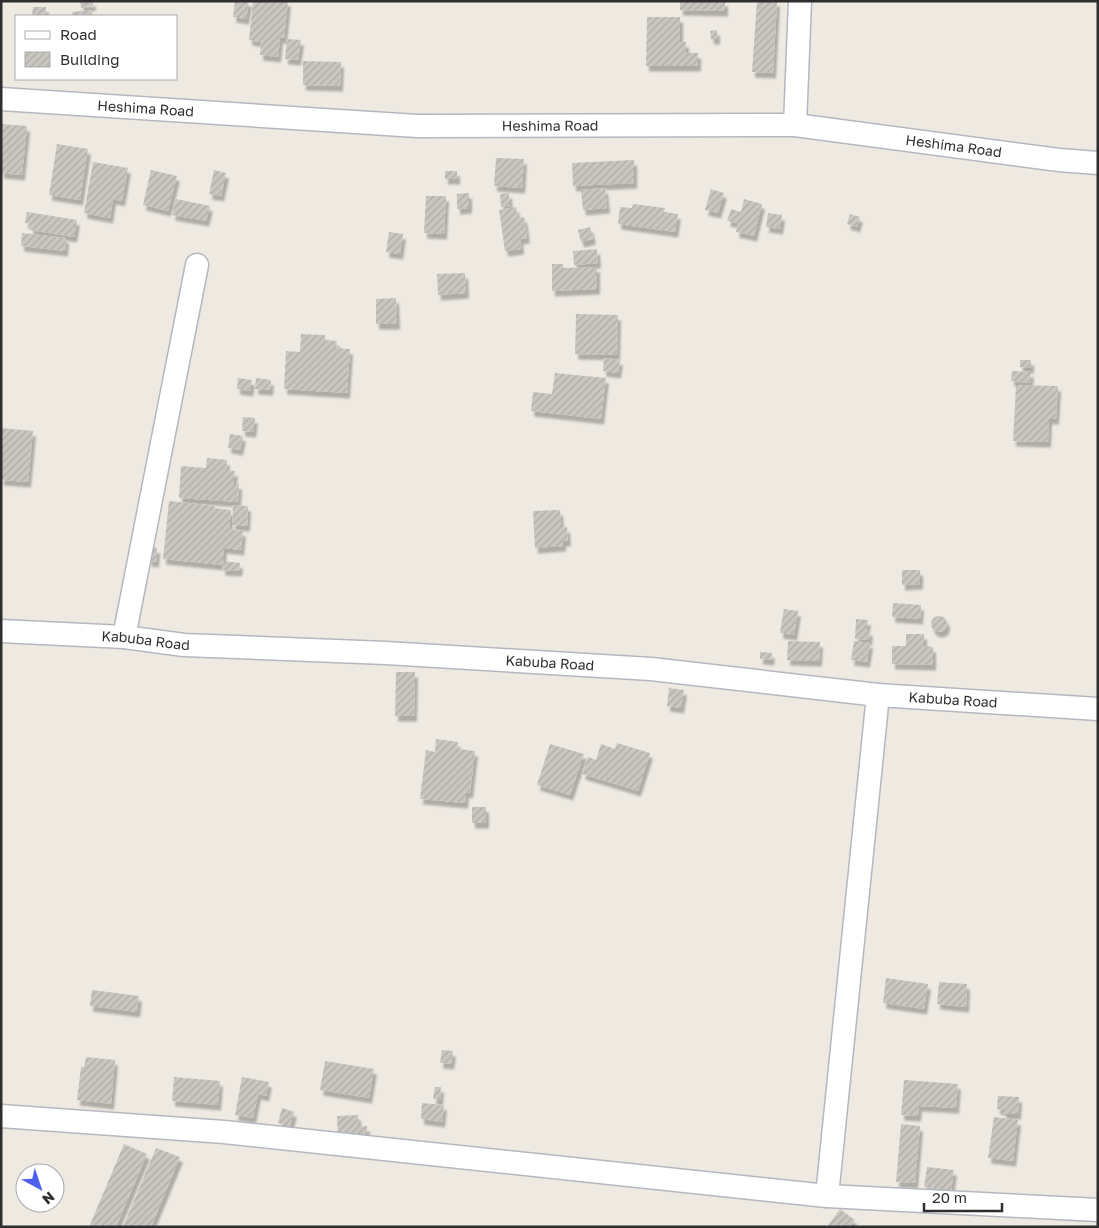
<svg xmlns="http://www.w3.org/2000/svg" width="1099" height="1228" viewBox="0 0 1099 1228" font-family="'Golos Text',sans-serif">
  <defs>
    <pattern id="building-hatch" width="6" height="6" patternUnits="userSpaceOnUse" patternTransform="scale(1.25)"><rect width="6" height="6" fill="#cac6c1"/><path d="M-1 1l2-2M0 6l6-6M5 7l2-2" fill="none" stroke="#aeaaa6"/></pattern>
    <filter id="shadow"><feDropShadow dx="3" dy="5.5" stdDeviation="1" flood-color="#0004"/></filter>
  </defs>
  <rect width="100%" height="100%" fill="#eeeae2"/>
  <!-- building -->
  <path fill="url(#building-hatch)" filter="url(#shadow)" d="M80 1H93V5L81 8Z
    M235 1H249L246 19 233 17Z
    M253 1H288L284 38H280L278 57 260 55 261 42 249 40Z
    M680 1H725V11L680 10Z
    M757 1H777L773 73 752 72Z
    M33 7H46V16H32Z
    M91 10 92 16H73L72 12Z
    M647 17H680V42H686V53H698V66H646Z
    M717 30V39H711L710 31Z
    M287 39 301 40 298 60 285 59Z
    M303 61 341 62 340 86 303 85Z
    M1 124 27 126 22 175 1 173Z
    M57 144 88 149 80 200 49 195Z
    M496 158 524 159 522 188 494 186Z
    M634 160V183L573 186 572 163Z
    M93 162 128 168 122 201 113 199 110 218 84 213Z
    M151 170 177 176 168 211 143 205Z
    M214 170 226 173 221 196 209 194Z
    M445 171H457V179H445Z
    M605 188 607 208 583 210 581 190Z
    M711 189 724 193 718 213 705 210Z
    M469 193V208L457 209V194Z
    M509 193 510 207H501L500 194Z
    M426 196H446L444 234 424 233Z
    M176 199 210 206 206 221 172 215Z
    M744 199 762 204 754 236 736 232 738 223 727 221 731 209 741 212Z
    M633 204 665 208 664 212 678 214 675 232 618 224 620 207 632 208Z
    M516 207 518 218 524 217 527 238 520 239 521 249 505 251 499 210Z
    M27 212 77 220 74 237 30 230 31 224 25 223Z
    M768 213 782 215 780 229 766 227Z
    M850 214 860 217 857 227 847 224Z
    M590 227 593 239 581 242 578 230Z
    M389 232 403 234 400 254 386 252Z
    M22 233 66 238 65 251 21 246Z
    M597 249 598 263 574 265 573 251Z
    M552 264H563V268L597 267V289L552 291Z
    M465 273 466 293 438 295 437 274Z
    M396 298 397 324H376V299Z
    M576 314 618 315 617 355 575 354Z
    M301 334 325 335V340L337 341 336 348 350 349 347 393 284 389 286 351 300 352Z
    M604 358 620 360 618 373 603 371Z
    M1020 360H1031V368L1020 367Z
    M1012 371 1031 372 1030 383 1011 381Z
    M555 373 606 378 601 419 531 411 533 392 552 394Z
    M238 378 252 380 250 391 237 389Z
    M256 378 271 380 270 390 255 389Z
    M1016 385 1058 386 1056 419H1049L1048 442 1013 441Z
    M243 417 255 418 253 432 242 431Z
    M1 428 33 431 28 482 1 480Z
    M230 434 243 436 240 450 228 448Z
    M207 458 227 460 226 470 235 471 233 484H239L238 502 179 498 181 466 206 468Z
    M169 501 215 506 214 508 231 510 229 529 243 531 241 550 224 548 222 565 163 559Z
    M233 505 248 506 247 526 232 525Z
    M560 510 561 528 567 527 568 541H563V546L535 548 533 511Z
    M151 547 157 548 156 562 148 561Z
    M223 561 240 563 239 571 222 570Z
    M902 570H920V584L902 585Z
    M893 603 921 605 920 619 892 617Z
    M784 609 798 611 794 635 780 633Z
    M931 624a8 8 0 1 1 16 0a8 8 0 1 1-16 0Z
    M856 619 868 620 866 630 870 631 869 640 855 639Z
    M906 634H924V646L933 647V665L892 664V646H906Z
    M788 641 820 642 819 661 787 660Z
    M854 641 870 643 867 662 851 660Z
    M760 652 772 653 771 660 760 659Z
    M396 672H415L414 716H395Z
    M669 688 684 690 681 708 667 706Z
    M436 739 458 742 457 749 475 751 470 793 466 792 465 803 420 799 426 750 435 752Z
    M617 743 650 753 638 791 582 774 588 757 596 760 601 744 615 749Z
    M550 744 584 754 570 795 537 785Z
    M472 807H486V823H472Z
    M886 978 928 984 924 1009 883 1003Z
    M939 982 967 984 966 1007 937 1004Z
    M92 990 139 996 137 1012 90 1006Z
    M442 1050 453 1051 451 1064 440 1063Z
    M86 1057 115 1060 111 1104 77 1100 81 1067H84Z
    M325 1061 374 1069 369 1098 320 1090Z
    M174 1077 220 1081 218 1105 172 1101Z
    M242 1077 269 1082 266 1096 258 1094 253 1118 235 1115Z
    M904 1080 958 1084 956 1108 919 1106 918 1116 901 1115Z
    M435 1087H441L440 1100 433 1099Z
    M998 1096 1019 1097 1018 1114H1003V1110L997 1109Z
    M422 1103 444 1105 442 1122 421 1119Z
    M282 1108 294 1112 290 1126 278 1123Z
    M358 1115 359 1127 367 1126V1137L338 1138 337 1116Z
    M994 1117 1018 1120 1013 1161 988 1158Z
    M901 1124 920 1126 915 1183 896 1182Z
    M124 1144 147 1154 116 1227H89Z
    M156 1148 180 1157 151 1227H123Z
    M927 1167 954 1170 951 1191 924 1187Z
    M840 1209 855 1220 850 1227H827Z"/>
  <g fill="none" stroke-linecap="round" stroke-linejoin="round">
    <defs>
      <g id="street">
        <path id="s1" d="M1 99 417 126 795 125 1059 160 1098 163"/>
        <path d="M795 125 800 1"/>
        <path id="s2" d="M1 631 124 637 184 645 386 653 651 669 878 695 1098 709"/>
        <path d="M124 637 197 265"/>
        <path d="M1 1116 224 1132 827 1196 1098 1210"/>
        <path d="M827 1196 878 695"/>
      </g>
    </defs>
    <!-- street casing -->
    <use href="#street" stroke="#b5b7c0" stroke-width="25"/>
    <!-- street -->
    <use href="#street" stroke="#fff" stroke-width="22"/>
  </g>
  <g text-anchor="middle" stroke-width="4" stroke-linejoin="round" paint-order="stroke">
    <!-- street labels -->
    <g font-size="14" fill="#2e2e2e" stroke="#fff">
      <text dy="5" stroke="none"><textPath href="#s1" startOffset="145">Heshima Road</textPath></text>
      <text dy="5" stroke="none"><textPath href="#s1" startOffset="550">Heshima Road</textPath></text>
      <text dy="5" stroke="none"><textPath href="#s1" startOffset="955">Heshima Road</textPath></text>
      <text dy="5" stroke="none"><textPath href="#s2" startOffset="145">Kabuba Road</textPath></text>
      <text dy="5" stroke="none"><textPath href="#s2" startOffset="550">Kabuba Road</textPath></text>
      <text dy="5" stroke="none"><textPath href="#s2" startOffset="955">Kabuba Road</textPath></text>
    </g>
  </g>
  <!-- border -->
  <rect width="1099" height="1228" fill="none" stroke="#2e2e2e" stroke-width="5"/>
  <!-- legend -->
  <rect x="15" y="15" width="162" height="65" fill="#ffffff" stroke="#ababab"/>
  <rect x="25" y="31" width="25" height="8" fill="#ffffff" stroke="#ababab"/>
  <text x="60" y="40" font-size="15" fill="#2e2e2e">Road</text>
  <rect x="25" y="52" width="25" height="15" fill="url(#building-hatch)" stroke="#ababab"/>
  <text x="60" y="65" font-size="15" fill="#2e2e2e">Building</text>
  <!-- north arrow -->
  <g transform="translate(40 1188) rotate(140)"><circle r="24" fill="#ffffff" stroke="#ababab"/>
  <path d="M0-4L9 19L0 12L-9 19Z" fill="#4e60ef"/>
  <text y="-8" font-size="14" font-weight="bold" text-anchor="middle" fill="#2e2e2e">N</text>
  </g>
  <!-- scale -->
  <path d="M924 1203v8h78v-8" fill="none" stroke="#2e2e2e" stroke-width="2.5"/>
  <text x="932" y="1203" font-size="15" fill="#2e2e2e" stroke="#ffffff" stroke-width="4" paint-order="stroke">20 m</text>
</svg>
